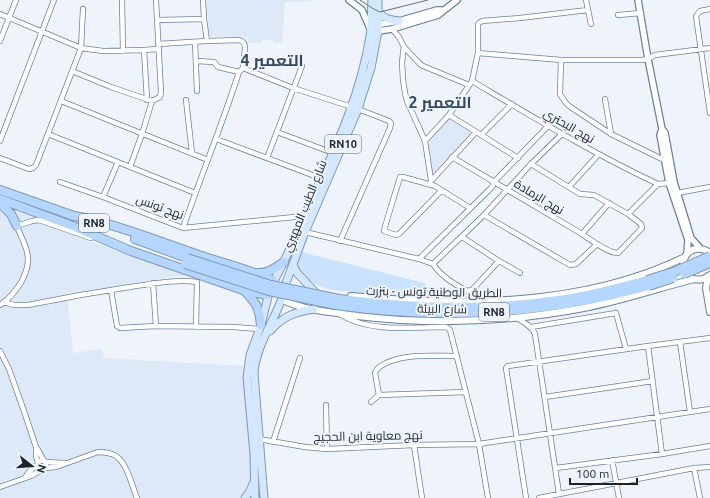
<svg xmlns="http://www.w3.org/2000/svg" width="710" height="498" viewBox="0 0 710 498" font-family="Ubuntu,Cairo,sans-serif">
  <rect width="100%" height="100%" fill="#eff4fa"/>
  <!-- built -->
  <path fill="#dde9f7" d="M207 0H315L314 1 285 2 282 43H273V41L263 39 261 43H248V37L208 36Z
    M449 118 469 130 470 134 469 137 433 174 428 144Z
    M0 205 30 216 38 223 186 275 67 294 73 353 102 349 104 358 247 366 252 477 251 498H0Z"/>
  <!-- green -->
  <path fill="#cae2fe" d="M302 252 424 283 442 298C413 297 383 296 353 292 344 291 332 291 323 287 315 284 302 279 299 270 297 263 299 258 302 252Z"/>
  <g fill="none" stroke-linecap="round" stroke-linejoin="round">
    <defs>
      <path id="minor" d="M122 0 123 51
        M203 0 204 19 207 41
        M586 0 591 24
        M710 9 700 11 696 16 710 113
        M0 14 81 48 103 51 144 50 158 49
        M618 15 641 13
        M157 20 204 19
        M392 29 399 37 404 47 403 53 402 63 403 80 405 93 407 101 425 141 431 180
        M0 41 16 0
        M195 42 197 91
        M158 44 207 41 239 40C243 41 245 43 245 48L243 68
        M404 47 419 63 423 66 469 85
        M144 50 147 100
        M478 53 561 60H642L648 59 655 55 710 48
        M561 60 560 94 565 102 569 106 611 134 664 160
        M196 61 214 62 218 67 239 72
        M243 68 293 88 358 109 389 121 391 123 390 128 340 241
        M72 71 111 87 152 101
        M472 81C533 117 594 154 658 184
        M605 99 611 134
        M186 100 192 153
        M61 101 208 160
        M152 101 160 97 161 92 156 0
        M449 115 518 158
        M277 132 333 153
        M48 134 195 193
        M481 135 512 104
        M216 139 323 179
        M0 141 54 0
        M425 141 449 115 472 81 478 53V24L479 23 482 21 520 18 588 10
        M452 157 582 234C591 240 608 253 618 253L642 228 641 224 628 214 594 195 580 194 531 164
        M0 158 29 169 33 168 36 165 81 48 83 9
        M267 158 302 66
        M130 167 142 134 152 101
        M431 181 476 132
        M60 182 103 197 183 228 305 216
        M569 187 598 155
        M441 191 399 234 396 235 384 231V230L400 177H403L435 186 470 208
        M677 193 710 187
        M103 197 118 162
        M628 214 658 184 669 183
        M484 215 570 265 576 264 597 244
        M183 228C201 176 222 125 239 72L243 68
        M305 232 419 259 433 264
        M582 234 609 203
        M462 237 499 261 520 273
        M419 259 492 187 494 182 548 126
        M433 264 484 215 531 164 562 134
        M433 264C442 277 454 284 467 291L472 290 499 261
        M153 283 156 326
        M111 290 117 326 120 328 156 326 233 327 259 329
        M4 302 14 305H28C62 298 96 292 130 287 152 284 175 279 197 282L196 327
        M0 305C15 295 32 272 27 252 25 243 20 235 17 226L32 221 39 220 91 238
        M341 315C372 333 411 327 445 327L448 328 450 330 479 444 488 498
        M517 318C523 322 532 326 535 334L559 494
        M531 327 616 313 626 349
        M680 342 690 412
        M648 346 662 454
        M0 351 9 369 25 414 36 447V456L38 463
        M379 395 375 373C377 367 381 366 386 363 408 353 433 356 457 356
        M545 397 653 381
        M371 402 379 395 466 392
        M326 405 327 449
        M259 439 305 447 327 449 414 445 479 444 710 409
        M273 442 300 358
        M414 445 422 498
        M37 448 44 461
        M612 460 619 498
        M45 462 64 463
        M45 468 56 467 98 452C104 452 111 453 116 456 127 463 132 486 137 498
        M556 468 662 454 710 446
        M694 468 700 498
        M25 478 28 473 37 465
        M0 487 31 476 45 468 46 463C45 460 42 460 39 461L37 465 38 468 42 470
        M526 498 506 368 508 366 648 346 710 338
        M539 498 694 468 710 467"/>
      <path id="tertiary" d="M349 0 362 10 371 31H378L392 29 438 15 457 0
        M638 0 648 59 662 129 660 135 669 183 688 240 687 254
        M375 25 399 21 437 10H442
        M662 129 665 133 674 182 691 238 700 248"/>
      <path id="secondary" d="M685 271C678 254 696 242 710 253
        M708 276 706 288 710 312
        M691 278C698 281 705 279 710 275
        M351 296C461 306 583 307 685 257
        M283 300C305 311 333 312 357 316 433 325 513 322 589 307 624 300 659 288 694 279"/>
      <path id="primary" d="M379 12C383 19 391 20 399 21
        M293 265 297 273 315 292
        M275 279C289 253 300 226 312 199 336 147 361 94 370 36 372 25 371 12 372 0
        M286 283 305 232 358 109 371 68 378 31V0
        M270 331C283 316 295 312 314 309
        M245 498 250 491 253 484
        M255 498 254 454 247 377 250 355 261 325 268 297
        M264 498 254 373C256 347 272 324 281 301"/>
      <path id="motorway" d="M0 190 74 216
        M0 199 78 228
        M0 203 11 214 17 226
        M70 215C113 223 155 240 196 254 221 263 248 269 272 280
        M75 227 131 251 243 290 267 295
        M135 239 187 258
        M257 273C268 274 275 268 284 262
        M244 290C257 304 259 307 261 325
        M339 299C412 308 486 311 558 300 588 296 618 288 647 280
        M336 305C442 320 546 315 649 286"/>
    </defs>
    <!-- minor casing -->
    <use href="#minor" stroke="#6b829c" stroke-width="6"/>
    <!-- tertiary casing -->
    <use href="#tertiary" stroke="#6b829c" stroke-width="8"/>
    <!-- secondary casing -->
    <use href="#secondary" stroke="#6b829c" stroke-width="8"/>
    <!-- primary casing -->
    <use href="#primary" stroke="#7f98b6" stroke-width="9"/>
    <!-- motorway casing -->
    <use href="#motorway" stroke="#7f98b6" stroke-width="10"/>
    <!-- minor -->
    <use href="#minor" stroke="#fff" stroke-width="4.5"/>
    <!-- tertiary -->
    <use href="#tertiary" stroke="#fff" stroke-width="5.5"/>
    <!-- secondary -->
    <use href="#secondary" stroke="#fff" stroke-width="6"/>
    <!-- primary -->
    <use href="#primary" stroke="#d3e7ff" stroke-width="7"/>
    <!-- motorway -->
    <use href="#motorway" stroke="#b5d7ff" stroke-width="8"/>
    <!-- tram -->
    <path stroke="#686f78" stroke-width="1" d="M360 0 372 8 380 12 428 0"/>
    <defs>
      <path id="motorway-bridge" d="M187 258 271 285 339 299
        M185 264 269 291 336 305
        M684 274 710 263
        M647 280 676 271 710 256
        M649 286 673 278"/>
    </defs>
    <!-- motorway-bridge casing -->
    <use href="#motorway-bridge" stroke="#7f98b6" stroke-width="10" stroke-linecap="butt"/>
    <!-- motorway-bridge -->
    <use href="#motorway-bridge" stroke="#b5d7ff" stroke-width="8"/>
  </g>
  <g text-anchor="middle" stroke-width="4" stroke-linejoin="round" paint-order="stroke">
    <!-- shield labels -->
    <g fill="#eff4fa" stroke="#5a626a" stroke-width="1">
      <rect x="325" y="135" width="36" height="18" rx="3"/>
      <rect x="79" y="214" width="30" height="18" rx="3"/>
      <rect x="479" y="303" width="30" height="18" rx="3"/>
    </g>
    <g font-size="11" font-weight="bold" fill="#1a232d">
      <text x="343" y="148">RN10</text>
      <text x="94" y="227">RN8</text>
      <text x="494" y="316">RN8</text>
    </g>
    <!-- street labels -->
    <g font-size="12" fill="#1a232d" stroke="#eff4fa">
      <text transform="translate(569 126) rotate(30)" y="4">نهج البحتري</text>
      <text transform="translate(539 197) rotate(31)" y="4">نهج الرمادة</text>
      <text transform="translate(305 206) rotate(-68)" y="4">شارع الطيب المهيري</text>
      <text transform="translate(160 207) rotate(20)" y="4">نهج تونس</text>
      <text transform="translate(434 292) rotate(1)" y="4">الطريق الوطنية تونس - بنزرت</text>
      <text transform="translate(442 309) rotate(1)" y="4">شارع البيئة</text>
      <text transform="translate(368 436) rotate(-1)" y="4">نهج معاوية ابن الحجيج</text>
    </g>
    <!-- district labels -->
    <g font-size="16" font-weight="bold" fill="#344860" stroke="#eff4fa">
      <text x="272" y="66">التعمير 4</text>
      <text x="440" y="108">التعمير 2</text>
    </g>
  </g>
  <!-- north arrow -->
  <g transform="translate(32 466) rotate(107)" stroke="#eff4fa" stroke-width="3" paint-order="stroke">
  <path d="M0-3L7 15L0 10L-7 15Z" fill="#1a232d"/>
  <text y="-6" font-size="11" font-weight="bold" text-anchor="middle" fill="#1a232d">N</text>
  </g>
  <!-- scale -->
  <path d="M570 478v6h67v-6" fill="none" stroke="#1a232d" stroke-width="2"/>
  <text x="576" y="478" font-size="12" fill="#1a232d" stroke="#eff4fa" stroke-width="3" paint-order="stroke">100 m</text>
</svg>
